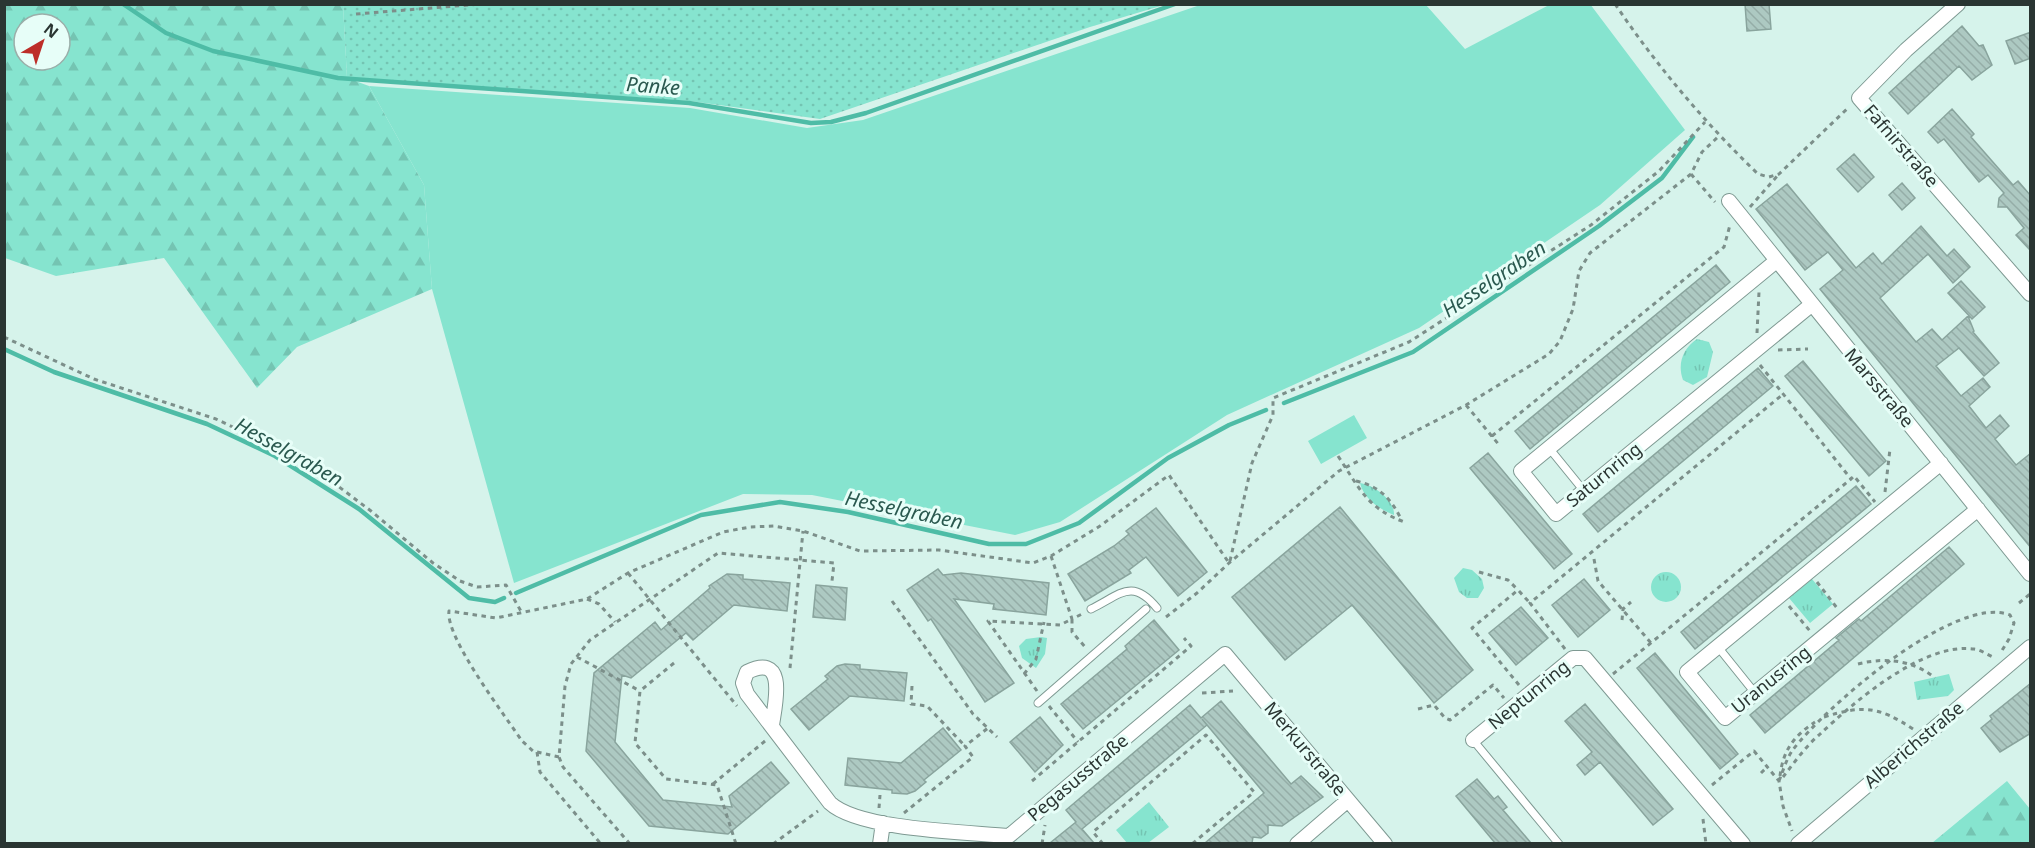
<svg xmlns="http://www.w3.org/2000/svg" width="2035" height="848" viewBox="0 0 2035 848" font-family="'Noto Sans',sans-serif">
  <defs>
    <pattern id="forest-firs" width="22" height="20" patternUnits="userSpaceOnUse" patternTransform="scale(1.5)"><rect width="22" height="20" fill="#86e4cf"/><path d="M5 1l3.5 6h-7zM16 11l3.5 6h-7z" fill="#74c4b2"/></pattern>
    <pattern id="park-tufts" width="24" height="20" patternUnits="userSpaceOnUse" patternTransform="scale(1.5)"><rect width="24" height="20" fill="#86e4cf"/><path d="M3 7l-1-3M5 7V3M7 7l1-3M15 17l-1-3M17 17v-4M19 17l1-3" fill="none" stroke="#74c4b2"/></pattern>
    <pattern id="garden-dots" width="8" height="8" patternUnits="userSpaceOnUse" patternTransform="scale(1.5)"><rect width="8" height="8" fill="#86e4cf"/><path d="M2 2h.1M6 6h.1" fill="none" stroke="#74c4b2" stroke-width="1.8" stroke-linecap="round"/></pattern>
    <pattern id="building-back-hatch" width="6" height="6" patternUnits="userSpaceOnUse" patternTransform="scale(1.5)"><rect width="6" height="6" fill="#adc9c2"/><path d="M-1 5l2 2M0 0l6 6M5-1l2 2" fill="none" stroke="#95ada7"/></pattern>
  </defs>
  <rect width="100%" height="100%" fill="#d6f3eb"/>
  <!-- grass -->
  <path fill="#86e4cf" d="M1590 4 1685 130 1600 205 1419 328 1227 415 1060 522 1015 535 812 495 743 494 514 583 432 289 424 185 369 86 690 108 807 128 863 120 1200 5H1426L1465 49 1549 5Z
    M1354 415 1367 438 1321 464 1308 441Z"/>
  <!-- forest -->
  <path fill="url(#forest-firs)" fill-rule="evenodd" d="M5 5H343L347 78 369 86 424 185 432 289 297 347 257 388 164 258 56 276 5 258ZM24 24H60V60H24Z
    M2007 781 2030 809V843H1932Z"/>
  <!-- park -->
  <path fill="url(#park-tufts)" d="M1697 339 1709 342 1713 352 1707 377 1693 385 1683 380C1677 364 1683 348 1697 339Z
    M1360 483C1374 485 1395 500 1394 515 1379 509 1364 499 1360 483Z
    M1463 568 1472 570 1482 579 1484 588 1478 598H1467L1459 592 1454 578Z
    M1651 587a15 15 0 1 1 30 0a15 15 0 1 1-30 0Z
    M1812 579 1833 604 1810 623 1789 598Z
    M1041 637 1047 638 1045 654 1036 668 1022 658 1019 646 1026 639Z
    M1949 674 1954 690 1948 696 1917 700 1914 682Z
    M1149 802 1169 827 1148 843H1127L1116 830Z"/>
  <!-- garden -->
  <path fill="url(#garden-dots)" d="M343 5V4L1164 5 1090 27 820 119 690 101 347 78Z"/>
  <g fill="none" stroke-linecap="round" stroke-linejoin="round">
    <!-- stream -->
    <path stroke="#4ebca6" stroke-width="4.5" d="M123 4 166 33 213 51 338 78 689 103 811 123 831 122 866 113 1175 4
      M4 349 54 372 207 424 275 456 359 509 469 598 495 602 504 598
      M1284 403 1413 352 1599 226 1662 178 1693 137
      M516 593 701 515 780 502 848 512 989 544H1026L1079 523 1168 458 1229 425 1266 410"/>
  </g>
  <!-- building -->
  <path fill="url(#building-back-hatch)" stroke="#89a49d" stroke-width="1.5" d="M1745 4H1769L1771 29 1747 31Z
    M1962 26 1979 46 1983 45 1992 65 1972 80 1959 66 1908 114 1889 93Z
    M2031 32V58L2015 64 2006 41Z
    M1952 109 1974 134 1971 137 2013 185 2018 181 2031 196V251L2016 235 2024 228 2007 207H1998L1999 198 2004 193 1988 175 1979 182 1944 139 1938 143 1928 132Z
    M1854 154 1874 177 1858 192 1837 169Z
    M1902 183 1915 198 1902 210 1889 195Z
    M1787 184 1856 268 1873 253 1882 264 1921 226 1947 256 1954 249 1970 267 1953 283 1928 254 1880 298 1916 342 1932 329 1942 340 1968 316 1974 331 1973 332 1999 363 1984 376 1959 348 1936 366 1961 396 1983 378 1990 387 1969 406 1986 428 2000 415 2009 426 1995 439 2016 465 2031 453V548L1820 289 1843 270 1828 252 1805 270 1756 209Z
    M1716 265 1730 282 1530 449 1515 431Z
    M1961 281 1985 307 1972 319 1948 293Z
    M1803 361 1886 461 1869 476 1785 376Z
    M1758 368 1773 386 1598 532 1583 514Z
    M1488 453 1572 554 1554 569 1470 468Z
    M1856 486 1871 504 1695 649 1681 632Z
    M1340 507 1473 670 1434 703 1352 605 1285 660 1232 597Z
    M1156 508 1207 572 1178 596 1146 557 1129 570 1131 573 1085 601 1068 574 1114 546 1129 534 1126 531Z
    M1949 547 1964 564 1765 733 1750 715 1839 640 1836 638 1859 619 1861 621Z
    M938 569 943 575 961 573 1049 583 1046 615 993 609 994 604 954 599 1014 683 985 702 931 619 928 621 907 590Z
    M727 574 743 575V579L790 583 787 611 734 605 693 640 686 633 631 678 622 675 615 742 663 800 732 807 729 796 771 762 789 783 728 834 649 826 586 751 594 673 655 622 661 630 710 588 709 586Z
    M1584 579 1610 610 1578 637 1552 605Z
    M816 585 847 588 845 620 813 617Z
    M1521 607 1548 638 1516 665 1489 633Z
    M1154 620 1179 650 1083 729 1061 704 1127 649 1125 646Z
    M1655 653 1738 754 1720 769 1637 668Z
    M845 664 860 665V669L907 673 904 701 850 696 809 730 791 709 828 679 825 676 837 666Z
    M2031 683V733L2000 752 1981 728 1992 719 1990 716Z
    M1221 701 1291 784 1301 776 1323 797 1282 826 1268 825V833L1261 838 1253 837 1252 843H1205L1264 793 1202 719 1207 725 1082 829 1094 843H1050L1076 822 1066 810 1177 716 1190 705 1201 718Z
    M1585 704 1673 809 1653 825 1600 762 1585 775 1577 765 1592 752 1565 721Z
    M1040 717 1063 745 1035 772 1010 742Z
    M943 728 961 750 924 780 926 782 915 791 907 794 892 793V790L845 785 848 758 901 763Z
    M1477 779 1494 799 1498 796 1507 807 1503 810 1531 843H1495L1456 796Z"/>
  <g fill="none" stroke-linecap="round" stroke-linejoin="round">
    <defs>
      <path id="lane" d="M1549 448 1584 491
        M1091 609C1120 595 1132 577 1157 608
        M1718 647 1755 693
        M1038 703 1146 609
        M1473 740 1559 844"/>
      <path id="street" d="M1958 4 1906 50 1859 98 2030 294
        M1729 201 2030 574
        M1775 262 1521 471 1556 514 1811 305
        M1941 463 1687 672 1725 718 1978 509
        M772 725C775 704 788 652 747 672L743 683 747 694 830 803C859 830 967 832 1009 836L1225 654 1385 844
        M1473 740 1573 658H1585L1743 844
        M880 844 883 823
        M1297 844 1348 800
        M1798 844 2030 647"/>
    </defs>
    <!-- lane casing -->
    <use href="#lane" stroke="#7e9992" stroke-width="9"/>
    <!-- street casing -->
    <use href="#street" stroke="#7e9992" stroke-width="16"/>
    <!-- path -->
    <path stroke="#7c8f8a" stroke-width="3" stroke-dasharray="4.5 4.5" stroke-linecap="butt" d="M1615 4C1657 66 1704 122 1758 174L1769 177 1779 174 1849 107
      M356 14 481 4
      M1691 174 1715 202
      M1750 207 1779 174
      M1757 333 1759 292
      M4 337 94 379 216 419 279 449 322 474 371 511 433 563 460 581 477 587 506 585 522 613
      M1778 350 1808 349
      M1760 365 1851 479 1854 476 1875 502
      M1466 405 1500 446
      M1492 436 1724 247 1730 225
      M1338 456C1360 489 1367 509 1407 523
      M1356 481C1380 486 1392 500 1402 521
      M1885 492 1890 449
      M1051 556 1072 619 1084 613
      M1594 559 1598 581 1651 643
      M1230 561 1252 463 1273 415V398L1409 342 1591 225 1659 171 1705 122
      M1479 572 1508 580 1518 590
      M628 573 737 706
      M1817 582 1837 608
      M587 599 599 604 615 622
      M892 601 973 714 997 737
      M2019 603 2030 594
      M1789 606 1810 631
      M1166 617 1197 593 1229 563 1339 471 1466 405 1549 354 1560 341 1573 309 1579 271 1590 253 1691 174 1702 152 1719 136
      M1622 620 1623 609 1631 602
      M1565 649 1530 603 1782 395
      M577 657 640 691
      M674 663 640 691 635 743 666 779 717 785 736 844
      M1858 664C1885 657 1913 660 1935 678
      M790 668 803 531
      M1024 674 1036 659 1044 622
      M1613 674 1851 479
      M1519 685 1472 628 1518 590 1530 603
      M912 686 911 704 927 706 965 746
      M1037 691 988 621 1060 625 1072 619V632L1087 649
      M1202 693 1233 691
      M1049 706 1078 742
      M1418 709 1434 705 1445 718 1450 720 1493 685 1504 698
      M1824 717C1863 705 1878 706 1913 729
      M537 752 540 772 601 844
      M559 757 533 751 522 741C506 717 445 637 449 611L496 618 587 599 628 573 723 532 750 527 774 526 803 531 860 551 939 550 1033 563 1051 556 1100 526 1169 475 1229 563
      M1761 773 1768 766
      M1780 776C1783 750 1794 736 1815 722
      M1783 777C1794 763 1805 747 1819 735 1854 702 1923 642 1974 649 1981 650 1988 655 1995 658
      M1032 781 1191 646 1184 638
      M1779 781C1783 771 1786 760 1792 751 1823 709 1956 593 2010 615L2014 623 2009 639 2001 652
      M713 784 765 741
      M1712 785 1754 751 1779 781 1783 806 1792 831
      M879 808 880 795
      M904 813 973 757 965 746 988 728
      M1703 819 1706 844
      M630 844 563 767 559 757 565 686 571 664 590 640 718 553 834 563 832 581
      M773 844 818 811
      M1042 844 1045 825
      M1103 844 1093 832 1206 735 1254 792 1192 844"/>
    <!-- lane -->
    <use href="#lane" stroke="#fff" stroke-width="7"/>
    <!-- street -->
    <use href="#street" stroke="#fff" stroke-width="14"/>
  </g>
  <g text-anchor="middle" stroke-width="6" stroke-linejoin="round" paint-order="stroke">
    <!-- street labels -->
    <g font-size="18" fill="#2a3532" stroke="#e7fef8">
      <text transform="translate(1901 146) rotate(49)" y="6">Fafnirstraße</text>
      <text transform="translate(1879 388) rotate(50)" y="6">Marsstraße</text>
      <text transform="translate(1604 475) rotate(-39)" y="6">Saturnring</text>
      <text transform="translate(1771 680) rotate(-39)" y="6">Uranusring</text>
      <text transform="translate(1529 695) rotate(-39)" y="6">Neptunring</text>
      <text transform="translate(1914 745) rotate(-40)" y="6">Alberichstraße</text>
      <text transform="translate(1305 749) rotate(50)" y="6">Merkurstraße</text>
      <text transform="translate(1078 778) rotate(-40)" y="6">Pegasusstraße</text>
    </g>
    <!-- water labels -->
    <g font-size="20" font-style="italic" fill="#2a594f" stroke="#e7fef8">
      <text transform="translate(653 86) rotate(4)" y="7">Panke</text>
      <text transform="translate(1494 279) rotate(-34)" y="7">Hesselgraben</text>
      <text transform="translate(289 452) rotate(29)" y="7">Hesselgraben</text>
      <text transform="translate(904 510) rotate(12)" y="7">Hesselgraben</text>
    </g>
  </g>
  <!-- border -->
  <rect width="2035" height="848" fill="none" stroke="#2a3532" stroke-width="12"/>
  <!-- north arrow -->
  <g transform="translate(42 42) rotate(39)"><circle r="28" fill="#e7fef8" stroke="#9baea9" stroke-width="1.5"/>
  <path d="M0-4.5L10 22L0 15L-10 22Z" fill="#bd2e29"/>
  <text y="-9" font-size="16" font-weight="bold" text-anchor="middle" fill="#2a3532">N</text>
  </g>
</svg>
